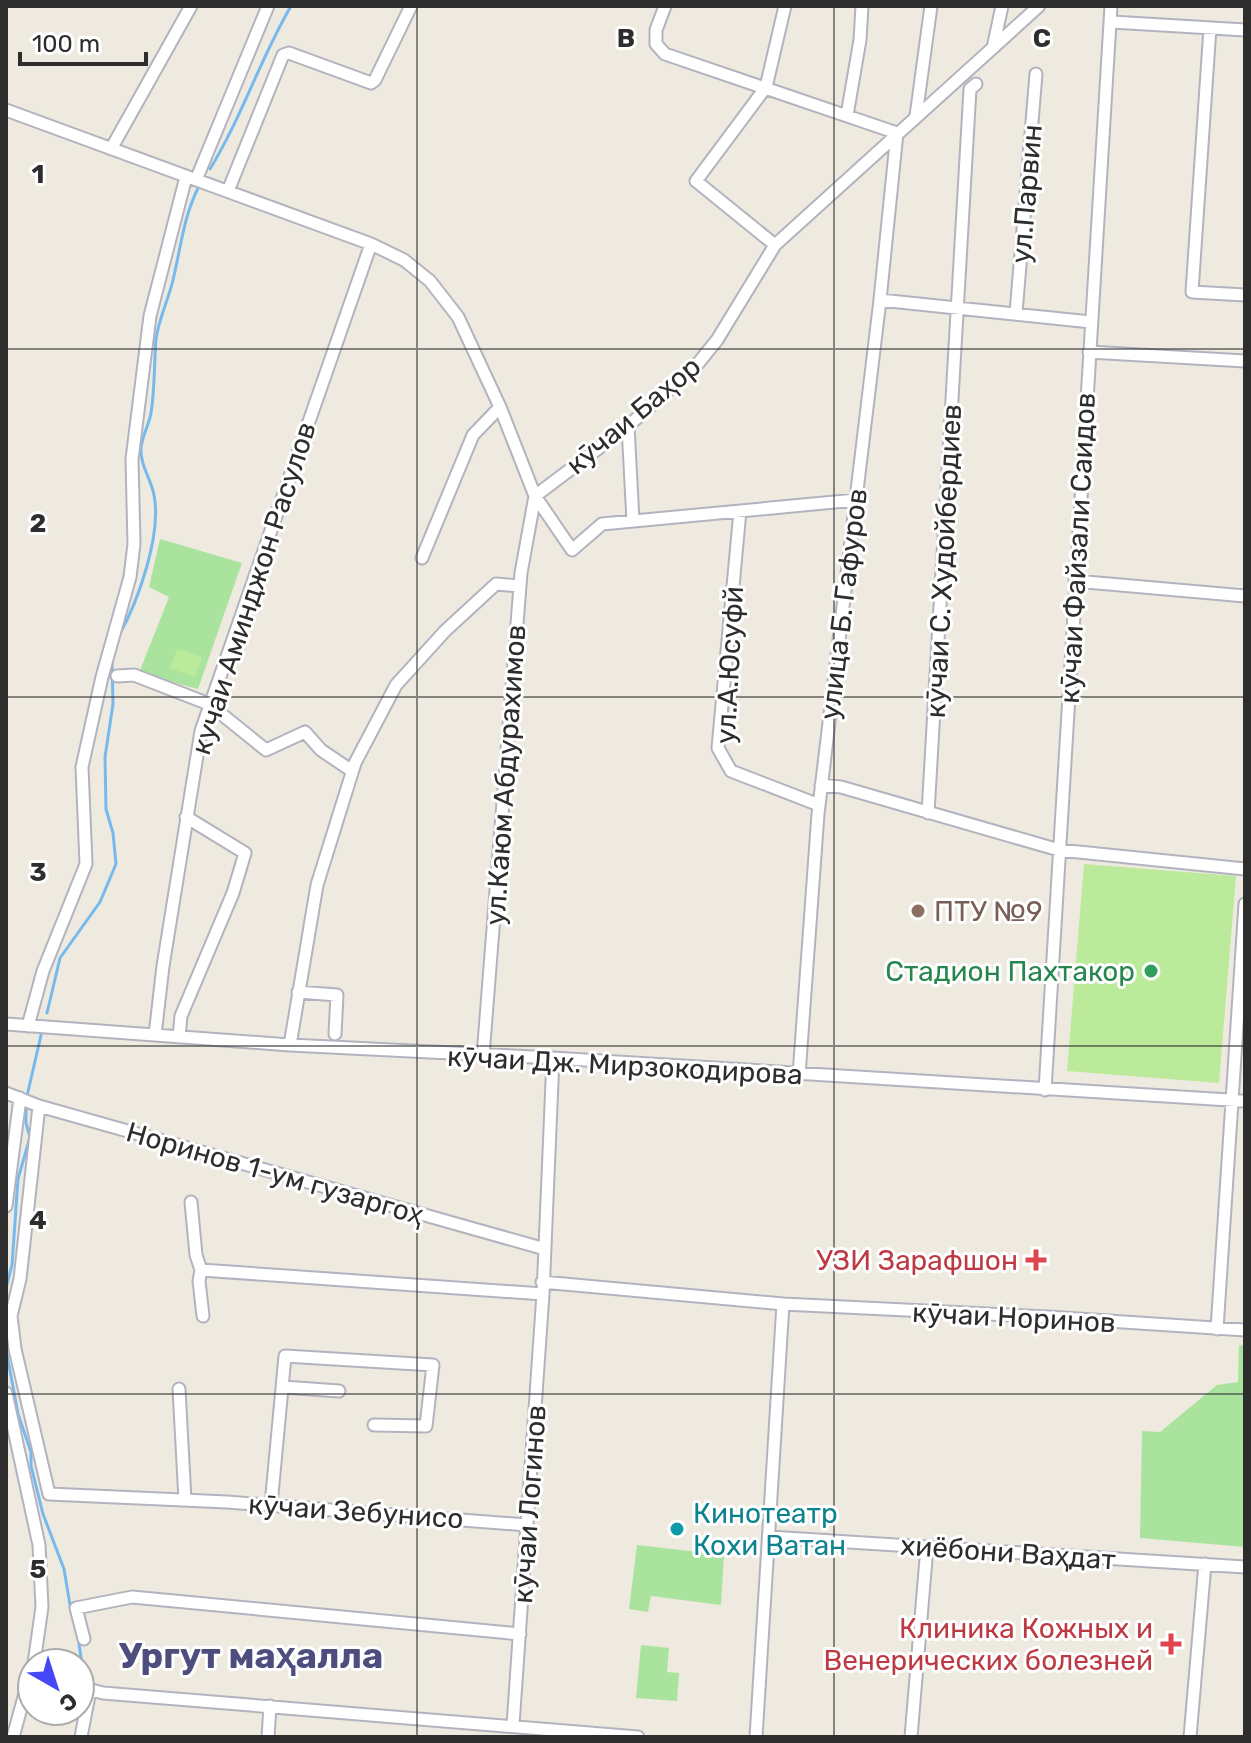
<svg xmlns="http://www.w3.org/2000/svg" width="1251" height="1743" viewBox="0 0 1251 1743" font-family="Rubik,sans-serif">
  <rect width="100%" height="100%" fill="#eeeae0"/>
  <!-- green -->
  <path fill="#aae39e" d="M160 539 242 563 198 689 139 673 169 597 149 587Z
    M1239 1345 1245 1346V1547L1140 1538 1142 1431 1160 1432 1217 1385 1238 1382Z
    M637 1545 724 1555 721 1605 651 1596 648 1612 629 1609Z
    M641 1645 669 1648 667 1672 679 1673 677 1701 636 1698Z"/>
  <!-- pitch -->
  <path fill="#bbea9a" d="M177 649 202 657 195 677 170 668Z
    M1084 864 1236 876 1219 1083 1067 1071Z"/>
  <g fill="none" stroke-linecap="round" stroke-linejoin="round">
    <!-- stream -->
    <path stroke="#76baed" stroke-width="3" d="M210 169C242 117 260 59 291 6
      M119 635C138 602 162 534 154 495 151 479 140 465 141 448 142 436 149 425 151 413 155 389 154 363 156 339 159 318 168 301 173 280 181 247 183 218 199 186
      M47 1013 60 958 100 902 116 864 113 833 106 809 105 757 113 704 112 661
      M27 1096 42 1031
      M6 1288 12 1265 18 1179 30 1137 26 1123V1104
      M6 1349 18 1414 31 1452V1466L43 1514 64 1569 71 1611
      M78 1637 85 1685
      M76 1737 82 1706"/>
    <defs>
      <path id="minor" d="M665 6 656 30V44L665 54 897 133
        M1112 22 1245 30
        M1210 28 1192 292 1245 295
        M993 48 1002 6
        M6 110 371 244 404 260 430 281 458 317 500 407 535 496 572 550 602 524 856 500
        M847 115 860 40 862 6
        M916 116 931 6
        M111 149 191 6
        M196 180 268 6
        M228 191 283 55 289 53 371 83 375 80 411 6
        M775 245 696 181 766 87 785 6
        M880 300 1091 322
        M1016 313 1036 74
        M1089 352 1245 361
        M628 426 633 521
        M740 511 718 748 731 771 819 805
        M422 558 473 435 500 407
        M1075 581 1245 596
        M117 676 134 675 209 704 266 750 305 732 321 750 352 771
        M821 785 841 787 1059 850 1245 869
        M928 813 970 89 976 84
        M298 992 337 995 335 1034
        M6 1024 290 1045 553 1058 1245 1101
        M28 1026 43 971 86 864 82 767 102 677 130 577 134 544 132 459 150 316 186 177
        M155 1035 163 966 201 731 371 244
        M179 1037 181 1016 233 893 245 853 186 817
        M290 1045 317 885 355 763 396 685 445 631 496 584 520 586
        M483 1056 521 573 535 496 628 426 696 366 717 340 775 245 1039 6
        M799 1075 818 814 880 300 897 133
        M1045 1090 1111 6
        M6 1093 39 1106 545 1249
        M39 1106 20 1279 11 1316 15 1349 49 1494 227 1502 527 1525
        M191 1202 196 1255 201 1270 543 1294
        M6 1206 20 1098
        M201 1270 199 1281 203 1316
        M542 1282 783 1304 1048 1317 1245 1330
        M1217 1329 1245 904
        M283 1387 339 1391
        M179 1389 185 1500
        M6 1393 39 1545 42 1607 34 1663
        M271 1505 285 1356 433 1365 426 1426 374 1425
        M770 1537 1245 1567
        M84 1639 76 1608 132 1597 520 1634
        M80 1687 103 1693 638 1737
        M513 1725 543 1294 553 1058
        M13 1737 32 1668
        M81 1737 90 1690
        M268 1737 270 1706
        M756 1737 783 1304
        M911 1737 927 1547
        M1190 1737 1205 1564"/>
    </defs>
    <!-- minor casing -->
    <use href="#minor" stroke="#b3b3c0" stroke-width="15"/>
    <!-- minor -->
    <use href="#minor" stroke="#fff" stroke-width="11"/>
  </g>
  <!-- grid -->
  <path fill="none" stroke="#2d2d2d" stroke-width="2" stroke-opacity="0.55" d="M417 6V1737M834 6V1737M6 349H1245M6 697H1245M6 1046H1245M6 1394H1245"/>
  <!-- markers -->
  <circle fill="#8d6e63" stroke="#fff" stroke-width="3" cx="918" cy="911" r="8"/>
  <circle fill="#2e9e5b" stroke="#fff" stroke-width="3" cx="1151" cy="971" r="8"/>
  <g fill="#e0444e" stroke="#fff" stroke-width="3">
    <path d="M1032 1248h8v8h8v8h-8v8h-8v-8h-8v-8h8z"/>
    <path d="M1167 1632h8v8h8v8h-8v8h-8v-8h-8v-8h8z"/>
  </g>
  <circle fill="#0f9aa8" stroke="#fff" stroke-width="3" cx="677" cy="1529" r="8"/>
  <g text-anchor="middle" stroke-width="6" stroke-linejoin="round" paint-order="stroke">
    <!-- street labels -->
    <g font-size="28" fill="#2d2d2d" stroke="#fff">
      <text transform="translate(1026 194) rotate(-85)" y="10">ул.Парвин</text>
      <text transform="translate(633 415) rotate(-40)" y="10">кӯчаи Баҳор</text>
      <text transform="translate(1077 548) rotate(-87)" y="10">кӯчаи Файзали Саидов</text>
      <text transform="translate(943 561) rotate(-87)" y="10">кӯчаи С. Худойбердиев</text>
      <text transform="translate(253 588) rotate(-72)" y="10">кучаи Аминджон Расулов</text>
      <text transform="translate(843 604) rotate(-83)" y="10">улица Б. Гафуров</text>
      <text transform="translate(729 665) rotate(-87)" y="10">ул.А.Юсуфй</text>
      <text transform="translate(505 775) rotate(-86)" y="10">ул.Каюм Абдурахимов</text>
      <text transform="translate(625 1065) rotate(3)" y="10">кӯчаи Дж. Мирзокодирова</text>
      <text transform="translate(275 1173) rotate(16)" y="10">Норинов 1-ум гузаргоҳ</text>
      <text transform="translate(1014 1317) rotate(3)" y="10">кӯчаи Норинов</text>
      <text transform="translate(529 1504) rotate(-86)" y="10">кӯчаи Логинов</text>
      <text transform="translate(356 1511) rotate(4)" y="10">кӯчаи Зебунисо</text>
      <text transform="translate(1008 1552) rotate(4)" y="10">хиёбони Ваҳдат</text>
    </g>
    <!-- education labels -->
    <g font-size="28" fill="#785e54" stroke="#fff" text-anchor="start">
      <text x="934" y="921">ПТУ №9</text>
    </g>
    <!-- leisure labels -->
    <g font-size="28" fill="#27864d" stroke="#fff" text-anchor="end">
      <text x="1135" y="981">Стадион Пахтакор</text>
    </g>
    <!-- health labels -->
    <g font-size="28" fill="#be3a42" stroke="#fff" text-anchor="end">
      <text x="1018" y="1270">УЗИ Зарафшон</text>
      <text x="1153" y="1638">Клиника Кожных и<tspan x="1153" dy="32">Венерических болезней</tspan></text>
    </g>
    <!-- culture labels -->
    <g font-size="28" fill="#0d838f" stroke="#fff" text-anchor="start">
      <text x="693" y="1523">Кинотеатр<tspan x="693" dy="32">Кохи Ватан</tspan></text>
    </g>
    <!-- district labels -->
    <g font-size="36" font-weight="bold" fill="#4d4e7e" stroke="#fff">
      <text x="251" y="1668">Ургут маҳалла</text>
    </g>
  </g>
  <g font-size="26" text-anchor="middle" font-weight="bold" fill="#2d2d2d" stroke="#fff" stroke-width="6" stroke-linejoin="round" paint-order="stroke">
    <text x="626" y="47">B</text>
    <text x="1042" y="47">C</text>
    <text x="38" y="183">1</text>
    <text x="38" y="532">2</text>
    <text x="38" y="881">3</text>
    <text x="38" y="1229">4</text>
    <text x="38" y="1578">5</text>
  </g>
  <!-- border -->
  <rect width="1251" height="1743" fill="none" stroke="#2d2d2d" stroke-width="16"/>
  <!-- north arrow -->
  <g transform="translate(56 1687) rotate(141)"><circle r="38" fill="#ffffff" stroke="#ababab" stroke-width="2"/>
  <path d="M0-6L14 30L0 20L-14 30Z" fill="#4448f7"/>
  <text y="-12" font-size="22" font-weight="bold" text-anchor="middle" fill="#2d2d2d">С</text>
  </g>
  <!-- scale -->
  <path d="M20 52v12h126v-12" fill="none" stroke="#2d2d2d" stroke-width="4"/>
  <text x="32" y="52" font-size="24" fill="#2d2d2d" stroke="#ffffff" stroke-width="6" paint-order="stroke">100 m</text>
</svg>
